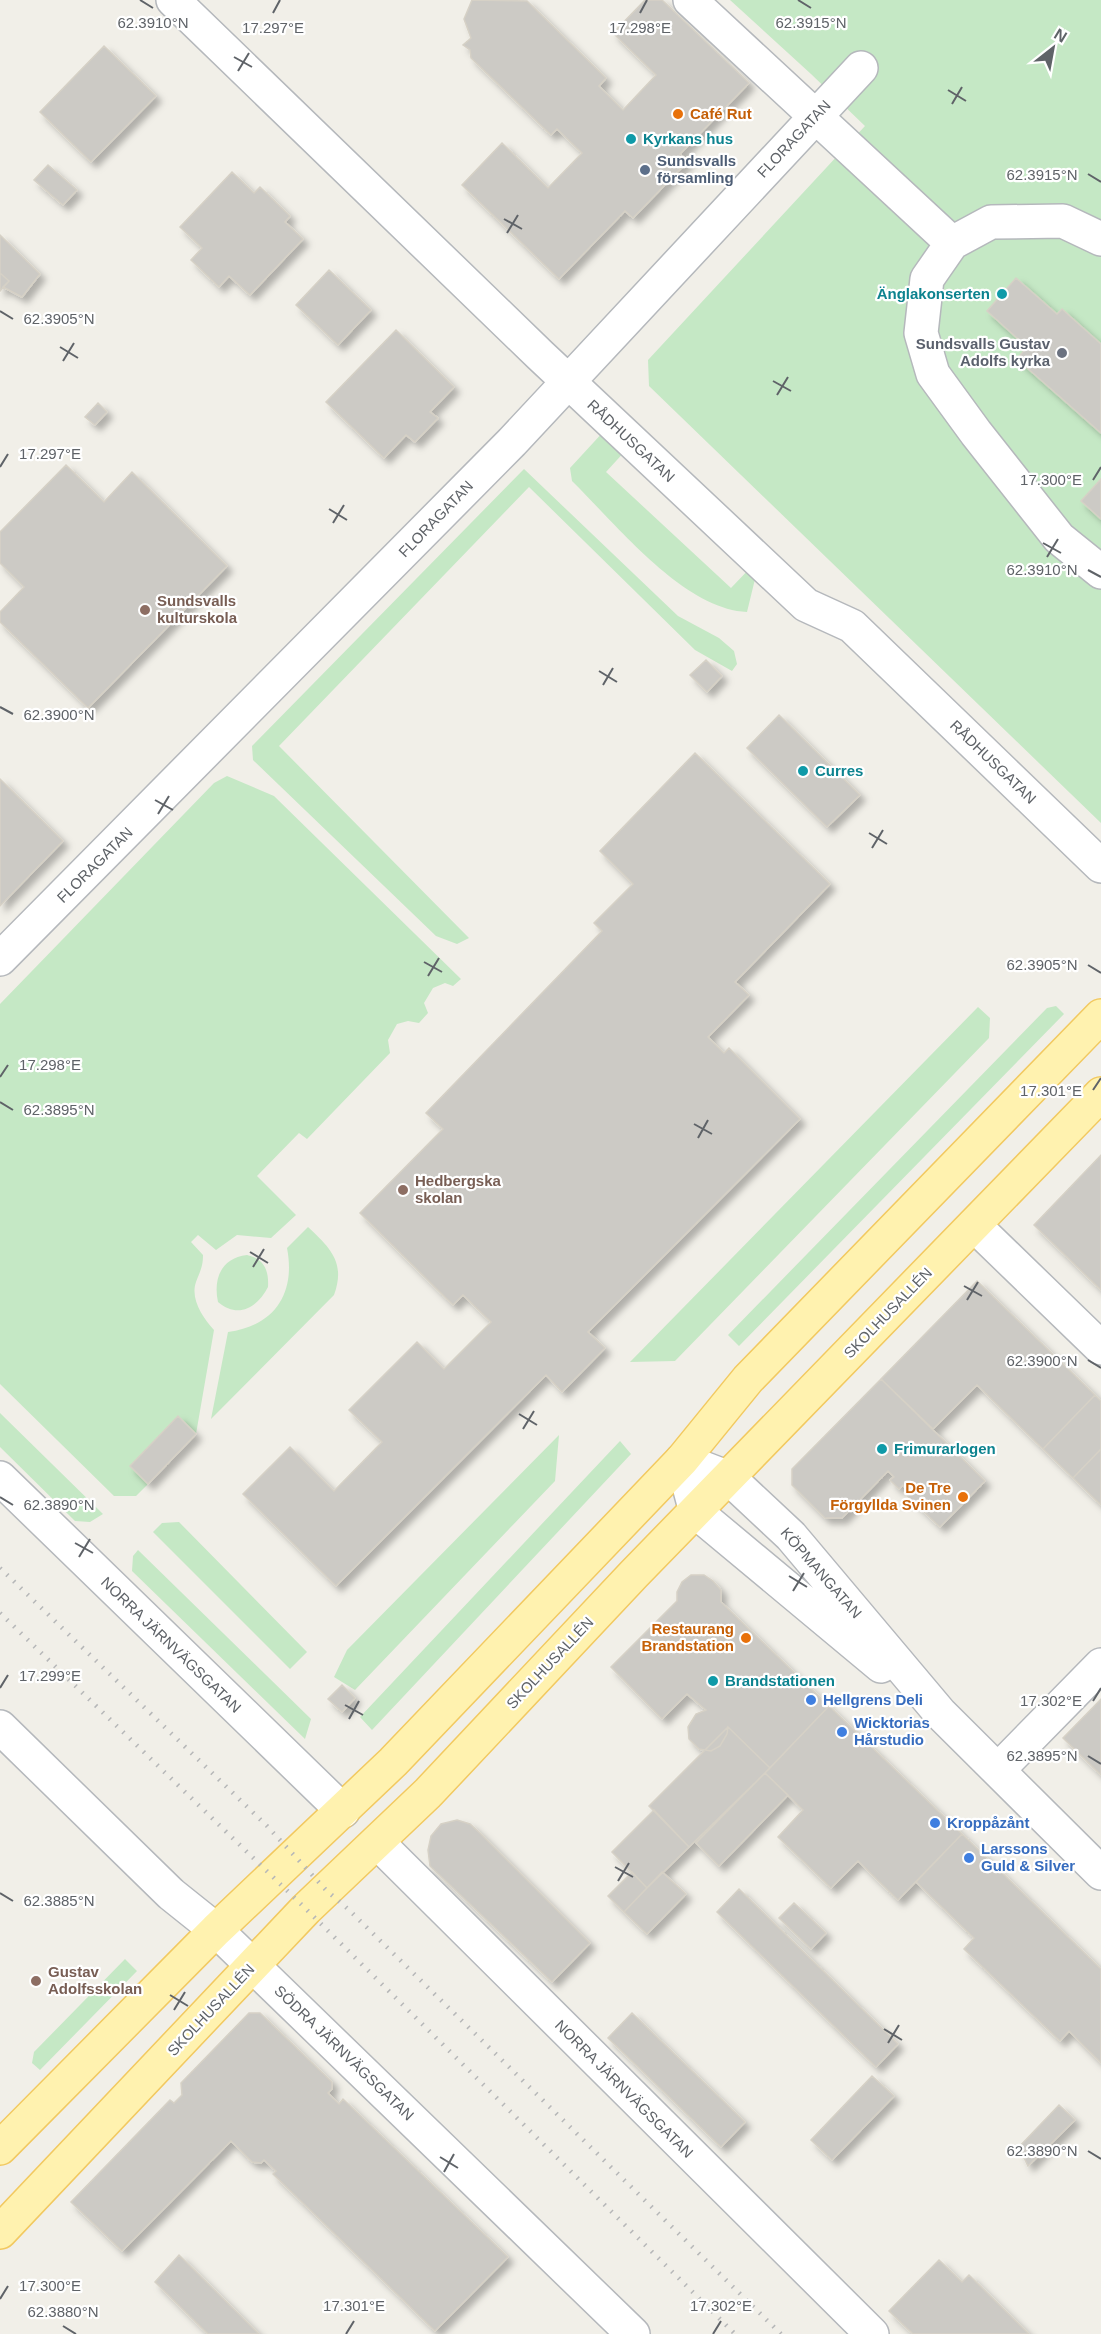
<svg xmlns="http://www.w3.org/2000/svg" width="1101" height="2334" viewBox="0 0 1101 2334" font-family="Arial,sans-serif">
  <defs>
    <filter id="shadow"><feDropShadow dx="5.5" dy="5.5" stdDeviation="3" flood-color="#0004"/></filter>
  </defs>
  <rect width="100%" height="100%" fill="#f1efe8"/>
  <!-- green -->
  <path fill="#c5e8c5" d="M730 0H1101V823L649 386 648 360 865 126 811 74Z
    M605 430 627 449 606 472 731 588 752 566 756 575 747 612C683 609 616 524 572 481L570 468Z
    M524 469 678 616 719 638 734 651 737 664 732 671 695 650 529 487 279 746 469 938 457 944 436 936 253 760 252 746Z
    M227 776 274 796 461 979 453 986 445 983 433 988 424 1003 428 1013 419 1023 408 1021 397 1024 388 1040 390 1053 307 1139 299 1133 257 1176 296 1215 271 1238 237 1235 216 1250 198 1235 191 1242 203 1255C203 1267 200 1271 196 1282 190 1299 203 1318 214 1330L196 1434 178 1416 148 1484 136 1496H114L0 1384V1004L214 783Z
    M1056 1006 1064 1014 739 1346 728 1335 1047 1008Z
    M978 1007 990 1018 989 1038 675 1361 630 1362Z
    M308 1227C330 1248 346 1262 334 1295L211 1419 228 1332C274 1326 296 1294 287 1248Z
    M247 1255C264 1259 269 1270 268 1287 257 1308 238 1319 218 1302 213 1279 221 1258 247 1255Z
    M0 1413 103 1514 90 1522 75 1521 0 1447Z
    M559 1435 555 1481 355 1690 334 1677 347 1650Z
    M620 1441 631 1454 372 1730 360 1717Z
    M179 1522 307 1652 290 1669 153 1532 162 1523Z
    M138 1550 311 1719 305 1739 132 1571 133 1556Z
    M125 1959 137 1971 40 2070 32 2063 34 2052Z"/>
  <!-- building -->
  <path fill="#cccac5" stroke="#d6d1c6" stroke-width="1.5" filter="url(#shadow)" d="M472 0 527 1 606 78 599 86 623 110 656 75 613 33 645 0H662L749 83 680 154 688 161 633 218 625 211 559 279 462 185 502 143 548 188 582 153 557 129 551 135 471 58 470 50 463 45 471 38 464 19Z
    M104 46 156 96 91 162 40 112Z
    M48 165 77 190 63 205 34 180Z
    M232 172 254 193 260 187 290 216 285 222 303 239 250 295 229 276 219 287 191 260 202 248 180 227Z
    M0 235 40 274 22 297 3 287 9 281 0 273Z
    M329 270 371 310 338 345 296 305Z
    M0 273 9 281 0 291Z
    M1016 278 1057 314 1062 309 1101 344V433L1017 359 1027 347 987 311Z
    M396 330 454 387 430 412 438 418 415 442 406 435 384 458 326 402Z
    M98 403 107 412 95 425 85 417Z
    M66 465 104 502 132 472 227 566 88 708 0 622V612L24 587 0 563V532Z
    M1101 479V519L1081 501Z
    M706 660 722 676 707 692 690 675Z
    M779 715 860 795 827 827 747 748Z
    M695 753 830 884 735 982 749 995 708 1037 724 1053 729 1048 800 1119 588 1332 605 1348 562 1392 546 1375 336 1586 243 1494 290 1447 334 1491 382 1442 349 1410 417 1342 444 1369 491 1322 463 1295 453 1305 360 1213 443 1129 426 1113 602 931 594 923 633 884 600 851Z
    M0 779 63 841 0 906Z
    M1101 1155V1290L1034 1225Z
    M977 1281 1095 1395 1043 1449 977 1385 933 1429 881 1379Z
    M881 1379 985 1481 940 1527 904 1493 907 1490 903 1485 899 1489 890 1480 894 1477 888 1471 842 1518H825L792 1485V1469Z
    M1095 1395 1101 1401V1449L1073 1478 1043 1449Z
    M178 1416 196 1434 148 1484 130 1466Z
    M1101 1449V1505L1073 1478Z
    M691 1575H704L713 1581 721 1590V1602L829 1706 770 1768 728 1727 727 1734 720 1746 711 1751 699 1749 689 1739 688 1727 696 1714 706 1710 687 1694 662 1719 611 1667 677 1601V1592L682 1582Z
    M342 1685 355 1698 342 1712 328 1699Z
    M1101 1699V1775L1063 1738Z
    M829 1706 962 1834 898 1900 858 1861 831 1888 778 1837 803 1810 765 1773Z
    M728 1727 770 1768 689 1847 649 1806Z
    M765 1773 788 1795 719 1866 696 1843Z
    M654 1810 689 1847 647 1888 612 1852Z
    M457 1820 470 1824 481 1834 590 1943 552 1982 430 1866 428 1850 431 1836 441 1824Z
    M962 1834 1101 1969V2063L1069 2031 1060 2041 964 1949 974 1938 916 1882Z
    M632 1872 647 1888 624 1912 608 1896Z
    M662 1872 686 1894 647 1934 624 1912Z
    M739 1889 898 2044 876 2067 717 1912Z
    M794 1903 826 1933 811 1949 779 1918Z
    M249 2013H260L332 2082V2089L328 2093 339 2104 343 2099 508 2257 435 2331 273 2174 276 2171 264 2160 261 2163 252 2162 231 2141 122 2251 71 2202 170 2100 174 2103 182 2095 181 2083Z
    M632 2013 745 2122 721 2147 608 2038Z
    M872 2076 894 2096 832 2160 811 2140Z
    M1059 2105 1075 2120 1028 2166 1019 2147Z
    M179 2255 259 2334H208L155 2282Z
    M939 2260 962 2282 969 2275 1029 2334H913L889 2311Z"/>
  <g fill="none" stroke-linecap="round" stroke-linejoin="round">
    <defs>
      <path id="minor" d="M173 0 540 355 806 605 852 626 1101 866
        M690 0 952 243
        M1101 239 1063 221 991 222 952 243 927 279 921 333 933 374 976 433 1059 538 1101 572
        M0 959 512 442 861 68
        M974 1225 1101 1348
        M682 1460 729 1478 791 1536 940 1713 1101 1873
        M682 1460 696 1512 881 1666
        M0 1478 343 1811
        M0 1727 171 1894 216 1930 633 2334
        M998 1770 1101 1665
        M377 1842 872 2334"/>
      <path id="major" d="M0 2148 216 1930 393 1762 682 1460 748 1379 1101 1016
        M0 2232 306 1909 428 1793 634 1574 1101 1094"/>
    </defs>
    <!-- minor casing -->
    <use href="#minor" stroke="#b5b8bc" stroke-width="36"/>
    <!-- major casing -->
    <use href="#major" stroke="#f2c960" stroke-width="36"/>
    <!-- minor -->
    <use href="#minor" stroke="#fff" stroke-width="33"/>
    <!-- major -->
    <use href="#major" stroke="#fff2af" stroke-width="33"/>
    <!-- rail -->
    <path stroke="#b6b7b8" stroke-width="4.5" stroke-dasharray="1.5 8" stroke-linecap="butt" d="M0 1568 267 1826 326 1890 349 1910 781 2334
      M0 1613 306 1909 735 2334"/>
  </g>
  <!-- ticks -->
  <path fill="none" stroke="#5f6368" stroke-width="2" d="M140 0 153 8M798 0 811 8M273 13 280 0M640 13 647 0M234 57 252 67M238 71 249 53M948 90 966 101M952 104 962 87M1088 174 1101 182M504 219 522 229M507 233 518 215M0 311 13 319M60 347 78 358M63 361 74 343M773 381 791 391M777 395 788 377M0 467 8 454M1093 480 1101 467M329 509 347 520M333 523 344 505M1043 543 1061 553M1047 557 1058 539M1088 570 1101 577M599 671 617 682M603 685 613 668M0 707 13 714M155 800 173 810M158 814 169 796M869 833 887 844M872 848 883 830M424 962 442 972M1088 965 1101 973M428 976 439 958M0 1077 8 1065M1093 1090 1101 1078M0 1102 13 1110M694 1124 712 1134M698 1138 708 1120M250 1252 268 1263M253 1267 264 1249M964 1286 982 1296M967 1300 978 1282M1088 1360 1101 1368M519 1414 537 1425M523 1429 534 1411M0 1497 13 1505M75 1543 93 1553M79 1557 90 1539M789 1576 807 1587M793 1591 804 1573M0 1688 8 1675M1093 1701 1101 1688M345 1705 363 1715M349 1719 359 1701M1088 1756 1101 1764M615 1867 633 1877M618 1881 629 1863M0 1893 13 1901M170 1995 188 2006M174 2010 185 1992M884 2029 902 2040M888 2043 899 2025M1088 2151 1101 2159M440 2157 458 2168M444 2172 454 2154M0 2299 8 2286M63 2326 76 2334M346 2334 354 2321M713 2334 721 2321"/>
  <!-- markers -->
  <g fill="#e8710a" stroke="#fff" stroke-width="2">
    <circle cx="678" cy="114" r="6"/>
    <circle cx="963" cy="1497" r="6"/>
    <circle cx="746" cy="1638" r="6"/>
  </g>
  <g fill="#0f9aa8" stroke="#fff" stroke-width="2">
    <circle cx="631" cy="139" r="6"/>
    <circle cx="1002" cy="294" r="6"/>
    <circle cx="803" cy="771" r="6"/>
    <circle cx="882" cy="1449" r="6"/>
    <circle cx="713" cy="1681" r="6"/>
  </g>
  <circle fill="#5c6f8a" stroke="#fff" stroke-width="2" cx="645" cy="170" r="6"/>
  <circle fill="#6b7280" stroke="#fff" stroke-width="2" cx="1062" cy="353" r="6"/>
  <g fill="#8d6e63" stroke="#fff" stroke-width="2">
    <circle cx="145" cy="610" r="6"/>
    <circle cx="403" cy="1190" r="6"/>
    <circle cx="36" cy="1981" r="6"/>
  </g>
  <g fill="#3f7fe0" stroke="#fff" stroke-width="2">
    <circle cx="811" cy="1700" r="6"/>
    <circle cx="842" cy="1732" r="6"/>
    <circle cx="935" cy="1823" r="6"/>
    <circle cx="969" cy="1858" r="6"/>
  </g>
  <g text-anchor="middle" stroke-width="4.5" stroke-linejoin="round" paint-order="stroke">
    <!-- food labels -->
    <g font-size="15" font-weight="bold" fill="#c56008" stroke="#fff" text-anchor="end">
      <text x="690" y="119" text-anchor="start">Café Rut</text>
      <text x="951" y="1493">De Tre<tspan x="951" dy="17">Förgyllda Svinen</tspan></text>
      <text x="734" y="1634">Restaurang<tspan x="734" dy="17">Brandstation</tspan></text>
    </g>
    <!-- culture labels -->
    <g font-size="15" font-weight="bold" fill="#0d838f" stroke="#fff" text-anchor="start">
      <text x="643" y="144">Kyrkans hus</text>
      <text x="990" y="299" text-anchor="end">Änglakonserten</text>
      <text x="815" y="776">Curres</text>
      <text x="894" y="1454">Frimurarlogen</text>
      <text x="725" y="1686">Brandstationen</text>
    </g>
    <!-- street labels -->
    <g font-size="15" fill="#5f6368" stroke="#fff">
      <text transform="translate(794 139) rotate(-47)" y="5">FLORAGATAN</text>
      <text transform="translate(631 441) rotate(43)" y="5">RÅDHUSGATAN</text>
      <text transform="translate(436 519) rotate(-46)" y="5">FLORAGATAN</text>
      <text transform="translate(993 762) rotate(44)" y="5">RÅDHUSGATAN</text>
      <text transform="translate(95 865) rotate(-45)" y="5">FLORAGATAN</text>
      <text transform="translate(888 1313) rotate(-46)" y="5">SKOLHUSALLÉN</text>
      <text transform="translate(821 1573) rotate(49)" y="5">KÖPMANGATAN</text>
      <text transform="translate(171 1645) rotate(44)" y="5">NORRA JÄRNVÄGSGATAN</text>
      <text transform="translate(550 1663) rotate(-47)" y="5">SKOLHUSALLÉN</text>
      <text transform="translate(211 2010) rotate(-47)" y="5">SKOLHUSALLÉN</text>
      <text transform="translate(344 2053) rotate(44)" y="5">SÖDRA JÄRNVÄGSGATAN</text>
      <text transform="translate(624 2089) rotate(45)" y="5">NORRA JÄRNVÄGSGATAN</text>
    </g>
    <!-- service labels -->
    <g font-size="15" font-weight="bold" fill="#4e5e75" stroke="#fff" text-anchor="start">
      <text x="657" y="166">Sundsvalls<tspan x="657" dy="17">församling</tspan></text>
    </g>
    <!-- worship labels -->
    <g font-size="15" font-weight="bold" fill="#5b616d" stroke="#fff" text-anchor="end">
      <text x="1050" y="349">Sundsvalls Gustav<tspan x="1050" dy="17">Adolfs kyrka</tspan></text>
    </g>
    <!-- education labels -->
    <g font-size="15" font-weight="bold" fill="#785e54" stroke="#fff" text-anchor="start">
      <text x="157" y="606">Sundsvalls<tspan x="157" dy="17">kulturskola</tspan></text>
      <text x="415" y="1186">Hedbergska<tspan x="415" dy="17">skolan</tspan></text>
      <text x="48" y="1977">Gustav<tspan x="48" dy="17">Adolfsskolan</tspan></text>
    </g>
    <!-- shop labels -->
    <g font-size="15" font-weight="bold" fill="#366cbe" stroke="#fff" text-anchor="start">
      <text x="823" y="1705">Hellgrens Deli</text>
      <text x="854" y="1728">Wicktorias<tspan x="854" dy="17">Hårstudio</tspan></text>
      <text x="947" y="1828">Kroppåzånt</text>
      <text x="981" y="1854">Larssons<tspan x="981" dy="17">Guld &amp; Silver</tspan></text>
    </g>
  </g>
  <g font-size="15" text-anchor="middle" fill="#5f6368" stroke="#fff" stroke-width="4.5" stroke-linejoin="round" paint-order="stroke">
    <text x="153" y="28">62.3910°N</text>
    <text x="811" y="28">62.3915°N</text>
    <text x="273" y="33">17.297°E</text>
    <text x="640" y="33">17.298°E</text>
    <text x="1042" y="180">62.3915°N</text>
    <text x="59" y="324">62.3905°N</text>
    <text x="50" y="459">17.297°E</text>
    <text x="1051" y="485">17.300°E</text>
    <text x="1042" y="575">62.3910°N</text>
    <text x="59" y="720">62.3900°N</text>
    <text x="1042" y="970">62.3905°N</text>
    <text x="50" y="1070">17.298°E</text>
    <text x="1051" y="1096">17.301°E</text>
    <text x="59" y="1115">62.3895°N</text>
    <text x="1042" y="1366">62.3900°N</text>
    <text x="59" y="1510">62.3890°N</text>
    <text x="50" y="1681">17.299°E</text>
    <text x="1051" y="1706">17.302°E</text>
    <text x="1042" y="1761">62.3895°N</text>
    <text x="59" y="1906">62.3885°N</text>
    <text x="1042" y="2156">62.3890°N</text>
    <text x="50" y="2291">17.300°E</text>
    <text x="354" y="2311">17.301°E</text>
    <text x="721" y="2311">17.302°E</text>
    <text x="63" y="2317">62.3880°N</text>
  </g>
  <!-- north arrow -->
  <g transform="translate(1053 48) rotate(31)" stroke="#ffffff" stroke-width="4.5" paint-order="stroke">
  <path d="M0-4.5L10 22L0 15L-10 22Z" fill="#5f6368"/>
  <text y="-9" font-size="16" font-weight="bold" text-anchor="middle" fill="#5f6368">N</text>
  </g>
</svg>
